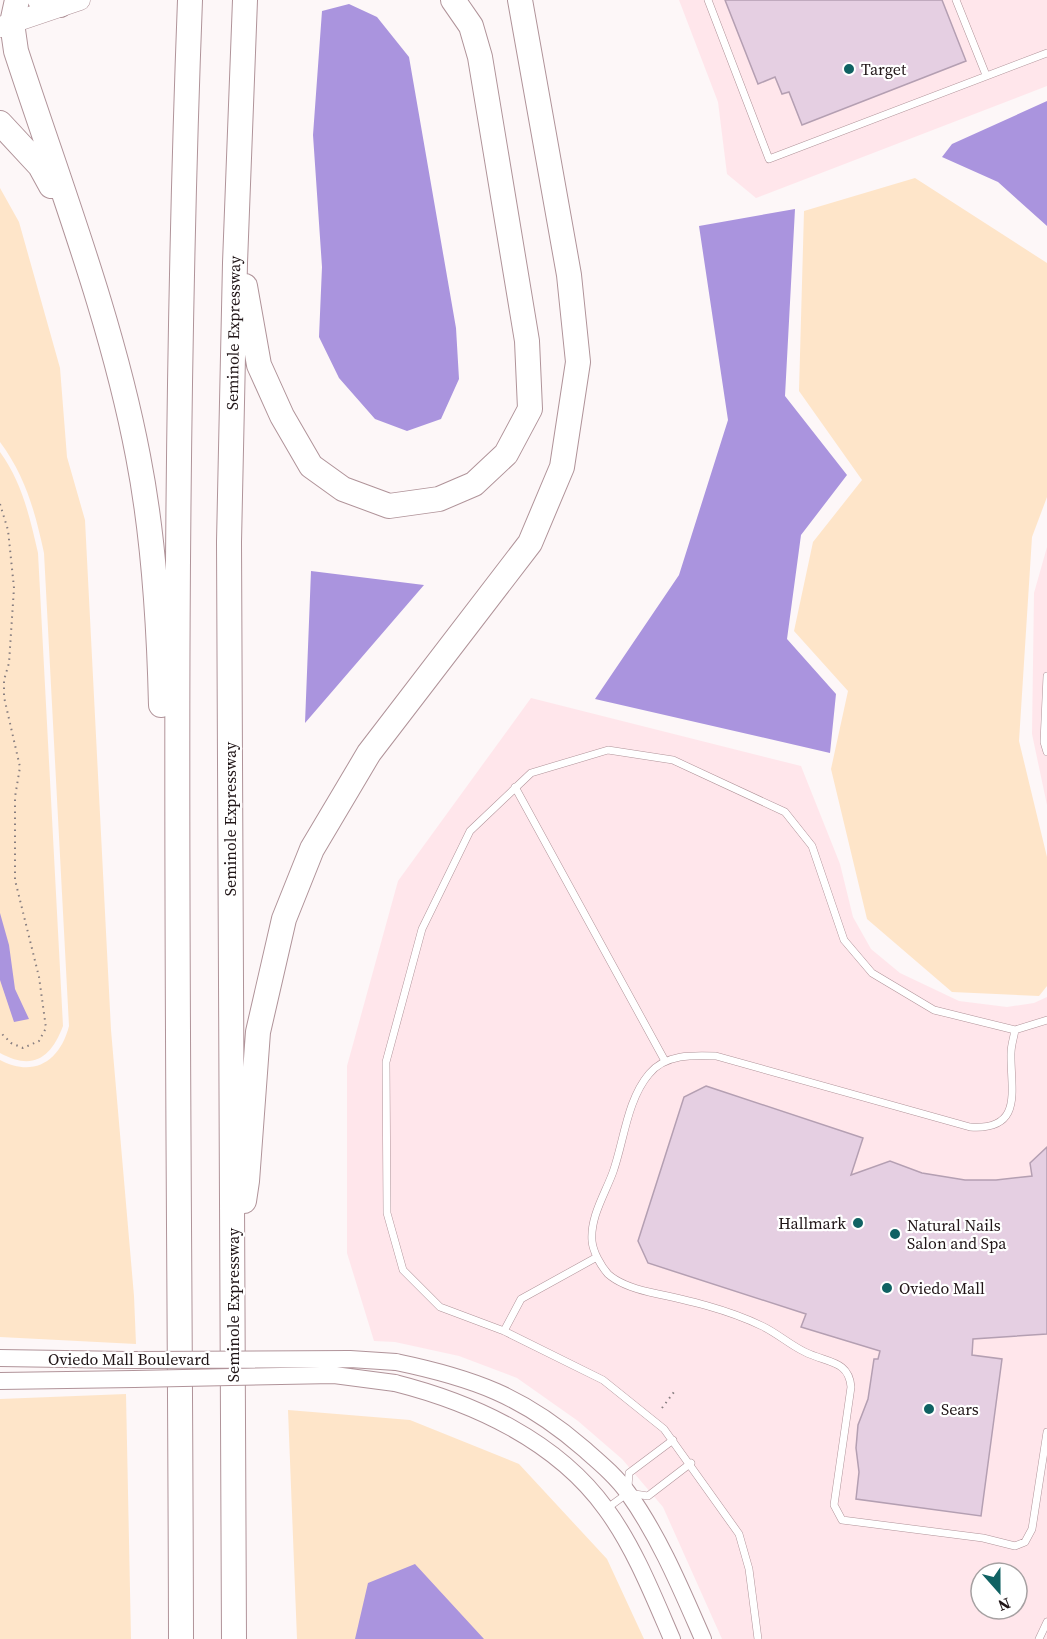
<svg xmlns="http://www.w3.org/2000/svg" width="1047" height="1639" viewBox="0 0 1047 1639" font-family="'Source Serif 4',serif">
  <rect width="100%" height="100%" fill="#fdf7f8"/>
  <!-- built -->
  <path fill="#ffe6eb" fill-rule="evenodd" d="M679 0H1047V86L756 198 727 174 718 102Z
    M1047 547V805L1032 734 1034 593Z
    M531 698 801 766 840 864 853 917 871 949 900 973 959 1001 1007 1007 1034 1003 1047 997V1639H722L663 1507 622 1459 578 1421 517 1378 459 1356 395 1342 374 1341 347 1253V1066L398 881ZM981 1573H1017V1609H981Z"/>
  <!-- green -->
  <path fill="#fee5c9" d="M915 178 1047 263V497L1032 537 1019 741 1047 857V986L1039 996 952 992 867 919 831 769 848 691 794 631 813 542 862 480 799 391 804 211Z
    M0 188 19 222 60 368 67 457 85 520 111 1030 134 1296 136 1344 0 1337V1060C34 1078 60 1061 69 1026L44 553C35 512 26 477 0 442Z
    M0 452C22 482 30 518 38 553L63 1026C51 1058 33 1071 0 1053Z
    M126 1394 131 1639H0V1399Z
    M288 1410 410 1420 519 1464 607 1559 644 1639H297Z"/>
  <!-- water -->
  <path fill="#aa94de" d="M349 4 377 17 409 57 456 328 459 379 441 419 407 431 375 419 339 378 319 337 322 267 313 135 322 11Z
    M1047 101V226L998 182 942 157 952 144Z
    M795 209 785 396 847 475 801 535 787 639 836 694 830 753 595 699 679 575 728 420 699 226Z
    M311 571 424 585 305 723Z
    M0 913 9 945 15 989 29 1019 14 1022 0 980Z
    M415 1564 484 1639H485H355L368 1583Z"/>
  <!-- building -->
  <path fill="#e5cfe2" stroke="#b49fb2" stroke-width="1.5" d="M725 0H942L966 61 802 125 789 92 782 94 775 77 758 84Z
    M706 1086 863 1138 851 1175 890 1161 922 1173 965 1180H996L1032 1176 1030 1163 1047 1147V1334L973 1339 972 1355 1002 1359 981 1516 856 1499 859 1472 856 1448 858 1425 868 1399 874 1359H878L880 1351 801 1327 806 1314 648 1263 638 1241 684 1097Z"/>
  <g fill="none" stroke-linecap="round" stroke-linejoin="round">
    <defs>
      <path id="service" d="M708 0 769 159 1047 53
        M956 0 986 75
        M1047 676 1044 742 1047 752
        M515 787 665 1061
        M1015 1030C1014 1037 1011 1045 1011 1053 1010 1088 1025 1131 970 1127L716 1056C693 1055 665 1054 649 1074 627 1100 624 1141 613 1172 605 1194 590 1217 592 1241 593 1252 601 1266 608 1274 618 1283 636 1289 649 1292 687 1300 727 1309 762 1326 777 1333 790 1345 805 1352 827 1363 849 1360 851 1387L834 1505 842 1520 983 1538 1015 1546 1025 1542 1032 1529 1047 1432
        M504 1331 521 1299 597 1257
        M628 1487 629 1473 673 1440
        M606 1509 628 1493 648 1496 691 1463
        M758 1639 749 1569 739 1534 664 1429 603 1380 504 1331 440 1307 403 1270 387 1213 386 1062 422 929 470 831 531 773 608 750 673 760 785 812 812 846 844 940 872 973 934 1010 1015 1030 1047 1020
        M1039 1639 1047 1622"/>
      <path id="tertiary" d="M0 1358 129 1360
        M396 1362C473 1378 523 1396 583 1448 599 1462 616 1476 628 1493 660 1538 681 1589 703 1639
        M0 1381 134 1379
        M395 1383C474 1403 557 1441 606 1509 634 1547 653 1595 672 1639"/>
      <path id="primary" d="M0 27 80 0"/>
      <path id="motorway" d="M17 0 12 23 16 51C59 183 112 319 138 456 154 538 159 622 161 705
        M40 0 60 5
        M0 123 40 166 51 186
        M245 286 259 365 282 416 311 466 343 489 389 506 439 499 474 484 506 454 530 409 527 341 480 57 471 26 453 0
        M244 1201 247 1181 258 1032 284 919 312 849 369 753 530 543 562 467 578 362 569 275 520 0
        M181 1639C180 1093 169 546 190 0
        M234 1639 229 542 235 263 245 0"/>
    </defs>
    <!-- service casing -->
    <use href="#service" stroke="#b09399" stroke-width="8"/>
    <!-- tertiary casing -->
    <use href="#tertiary" stroke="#b09399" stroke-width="18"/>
    <!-- primary casing -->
    <use href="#primary" stroke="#b09399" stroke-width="21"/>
    <!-- motorway casing -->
    <use href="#motorway" stroke="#b09399" stroke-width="26"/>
    <!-- path -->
    <path stroke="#877e80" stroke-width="2" stroke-dasharray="1.5 4.5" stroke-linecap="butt" d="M0 504 8 530 14 588 9 663 4 680V697L20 767 15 797V880L39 977 46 1028 39 1041 23 1048 11 1043 0 1032
      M662 1408 674 1392"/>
    <!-- service -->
    <use href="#service" stroke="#fff" stroke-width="7"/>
    <!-- tertiary -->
    <use href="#tertiary" stroke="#fff" stroke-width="16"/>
    <!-- primary -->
    <use href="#primary" stroke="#fff" stroke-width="20"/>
    <!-- motorway -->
    <use href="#motorway" stroke="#fff" stroke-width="24"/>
    <defs>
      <path id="tertiary-bridge" d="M129 1360 350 1359 396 1362
        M134 1379 334 1375 395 1383"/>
    </defs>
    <!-- tertiary-bridge casing -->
    <use href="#tertiary-bridge" stroke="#b09399" stroke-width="18" stroke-linecap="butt"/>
    <!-- tertiary-bridge -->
    <use href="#tertiary-bridge" stroke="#fff" stroke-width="16"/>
  </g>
  <!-- markers -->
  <g fill="#106263" stroke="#fff" stroke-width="2">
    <circle cx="849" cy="69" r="6"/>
    <circle cx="858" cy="1223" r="6"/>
    <circle cx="895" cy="1234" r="6"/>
    <circle cx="887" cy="1288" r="6"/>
    <circle cx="929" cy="1409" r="6"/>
  </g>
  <g text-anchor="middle" stroke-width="4.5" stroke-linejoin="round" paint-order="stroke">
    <!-- poi labels -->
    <g font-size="16" fill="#201517" stroke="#fff" text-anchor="start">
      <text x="861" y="75">Target</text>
      <text x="846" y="1229" text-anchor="end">Hallmark</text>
      <text x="907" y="1231">Natural Nails<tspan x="907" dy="18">Salon and Spa</tspan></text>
      <text x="899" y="1294">Oviedo Mall</text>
      <text x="941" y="1415">Sears</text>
    </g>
    <!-- street labels -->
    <g font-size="16" fill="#201517" stroke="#fff">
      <text transform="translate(233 333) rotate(-89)" y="6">Seminole Expressway</text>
      <text transform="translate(230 819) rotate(-90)" y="6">Seminole Expressway</text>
      <text transform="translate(233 1305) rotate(-90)" y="6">Seminole Expressway</text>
      <text x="129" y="1365">Oviedo Mall Boulevard</text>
    </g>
  </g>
  <!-- north arrow -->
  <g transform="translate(999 1591) rotate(159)"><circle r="28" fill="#ffffff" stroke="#a6a1a2" stroke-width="1.5"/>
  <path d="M0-4.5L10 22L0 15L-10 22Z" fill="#106263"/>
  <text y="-9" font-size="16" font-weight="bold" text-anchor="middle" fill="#201517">N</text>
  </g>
</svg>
